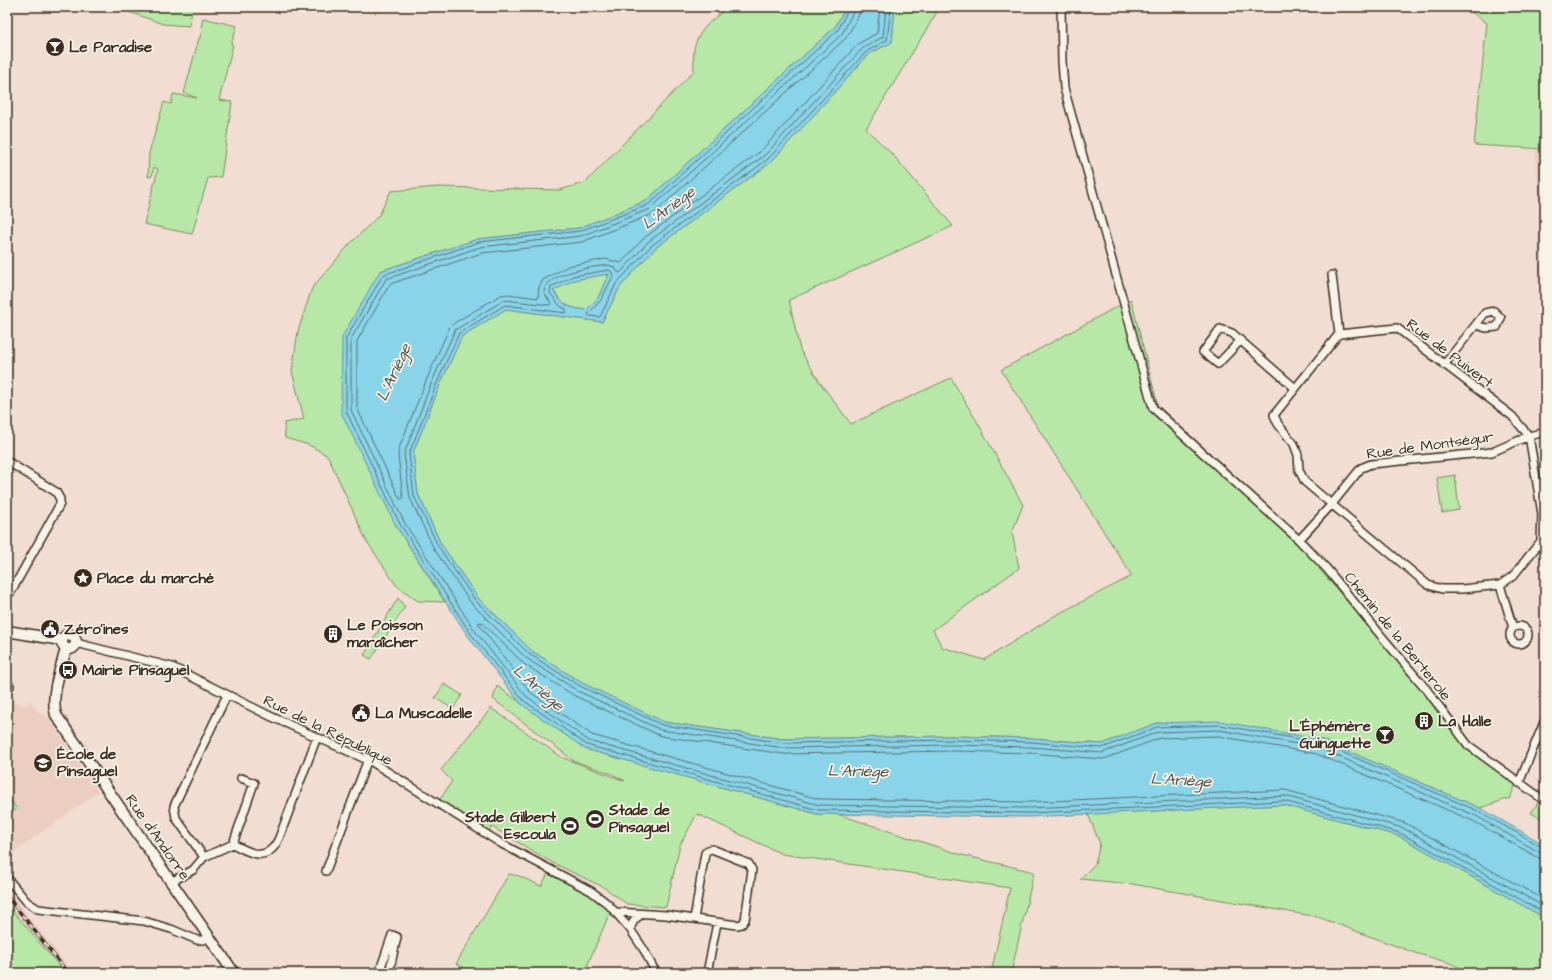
<svg xmlns="http://www.w3.org/2000/svg" width="1552" height="980" viewBox="0 0 1552 980" font-family="'Architects Daughter',sans-serif">
  <rect width="100%" height="100%" fill="#f1ddd1"/>
  <filter id="ink" filterUnits="userSpaceOnUse"><feTurbulence type="fractalNoise" baseFrequency=".025" numOctaves="2"/><feDisplacementMap in="SourceGraphic" scale="8" xChannelSelector="R" yChannelSelector="G"/><feConvolveMatrix kernelMatrix="1 2 1 2 8 2 1 2 1" color-interpolation-filters="sRGB"/></filter>
  <g filter="url(#ink)">
    <!-- built -->
    <path fill="#eccec1" d="M1535 148 1545 149V255Z
      M7 701 25 705 31 701 38 712 49 718 98 792 7 857Z
      M7 889 73 973H64L7 900Z"/>
    <!-- green -->
    <path fill="#b8e8a7" stroke="#7a8962" d="M116 7H193L189 26 163 24Z
      M730 7H846L835 27 646 201 579 228 478 239 380 271 396 526 445 602 418 601 396 585 366 540 328 456 309 445 285 438 284 423 304 419 292 371 298 331 312 288 349 245 379 215 391 191 438 187 559 190 585 183 694 71C694 65 693 56 694 49 698 30 714 17 730 7Z
      M895 7H940L866 129 893 155 953 226 789 300 800 350 821 384 851 424 951 378 979 425 1023 505 1012 532 1019 568 933 630 942 647 984 660 1056 615 1132 576 1001 370 1131 299 1158 406 1326 559 1319 569 1427 693 1468 748 1516 784 1510 798 1480 808 1322 740 1157 723 1102 744 1031 738 952 736 784 739 664 722 582 683 532 651 478 598 441 544 418 494 413 453 439 387 462 336 506 309 602 322 620 287 654 249 771 162 869 54 892 42Z
      M1464 7H1545V149L1474 145 1487 23Z
      M203 18 237 26 231 44 233 45 219 100 232 102 221 177 208 178 192 234 144 224 158 169 154 167 152 176 148 177 149 153 164 102 171 104 173 94 197 98 184 93 199 38H200L202 29 201 28Z
      M609 273 598 298 586 310C566 307 565 306 553 290L574 280Z
      M1455 475 1459 510 1442 513 1437 478Z
      M398 598 405 607 371 659 364 655Z
      M444 684 462 695 453 709 435 698Z
      M497 686 586 749 817 814H837L962 855 1034 872 1011 973H991L1010 888 782 854 697 814 680 845 666 907 627 904 605 888 553 863 492 827 489 831 439 801 452 781 441 770 491 708 563 758 625 781 612 774 574 761 493 699Z
      M7 795 17 809 7 816Z
      M1539 801 1545 806V820L1531 813Z
      M1283 805 1399 836 1545 918V973H1473L1447 962 1415 953 1318 917 1132 884 1080 879 1095 864 1100 844 1088 814Z
      M509 874 519 876 541 886 548 874 586 892 611 910 584 973H476L456 964Z
      M7 904 65 973H7Z"/>
    <!-- water -->
    <path fill="#89d4e9" stroke="#6a9098" fill-rule="evenodd" d="M846 7H895L892 42 869 54 771 162 654 249 620 287 602 322 506 309 462 336 439 387 413 453 418 494 441 544 478 598 532 651 582 683 664 722 784 739 952 736 1031 738 1102 744 1157 723 1220 721 1322 740 1480 808 1545 845V918L1399 836 1283 805 1029 817 817 814 585 749 520 703 468 636 396 526 341 412 342 337 380 271 478 239 579 228 646 201 835 27ZM609 274 598 298 586 310C567 307 565 306 553 291L574 280Z"/>
    <g fill="none" stroke-linecap="round" stroke-linejoin="round">
      <!-- shore -->
      <path stroke="#5a6e6f" stroke-width="1" d="M849 7 838 30 648 205 580 231 479 242 383 275 346 338V411L400 524 471 634 523 700 587 745 818 810 1029 813 1284 801 1400 833 1545 913
        M854 7 853 12 842 34 650 209 581 236 480 247 386 279 351 339V410L404 522 475 631 526 696 589 741 819 805 1029 808 1285 796 1403 828 1545 907
        M860 7 859 15 846 38 653 214 582 242 482 253 390 284 357 341V408L400 499H402L403 498 398 455 399 448 426 381 449 328 454 323 501 295 508 294 538 298 539 287 543 280 568 266 606 259 621 263 644 238 761 151 858 44 877 33 880 7
        M886 7 883 37 863 48 765 155 648 242 620 273 618 272 614 267 608 265C593 267 543 273 544 293L551 303 550 305 504 300 455 330 431 384 404 454 410 498 434 549 471 603 526 658 578 691 661 730 784 748 952 745 1031 747 1102 753 1158 732 1219 730 1319 748 1476 816 1539 852 1545 853
        M891 7 887 40 866 52 768 159 651 246 616 284 600 317 590 316 588 314 601 300 613 276 612 272 609 270 573 276 551 287 550 293 561 307 566 309V313L505 305 459 333 436 385 409 454 414 496 438 546 475 600 529 654 580 686 662 725 784 743 952 740 1031 742 1102 748 1157 727 1220 725 1321 743 1478 811 1542 847 1545 848
        M1545 859 1537 857 1473 821 1317 754 1218 736 1160 738 1107 758 1101 759 1031 753 952 751 784 754 661 736 575 696 524 664 481 622 478 623 530 692 592 735 819 799 1029 802 1285 790 1405 823 1545 900"/>
      <defs>
        <path id="minor" d="M1061 7 1062 61 1064 88 1153 408 1299 540 1327 569 1383 638 1427 690 1468 745 1545 801
          M1332 275 1339 334
          M1397 328 1512 416 1529 436 1542 514 1541 541 1513 576 1500 585 1462 589H1442L1428 585 1305 482 1299 470 1298 455 1294 444 1278 424 1274 415 1339 334Z
          M1240 341 1218 364 1203 352 1220 329 1232 333 1295 388
          M1444 365 1485 313 1494 311 1501 318 1497 327 1486 328 1476 325
          M7 461 56 492 60 499V504L11 592 7 593
          M1299 540 1332 504 1361 468 1371 464 1492 452 1529 436 1545 432
          M1500 585 1513 628
          M1510 635a9 9 0 1 1 18 0a9 9 0 1 1-18 0Z
          M76 643 172 667 270 716 372 762 502 844 591 891 608 904 630 929 644 950 656 973
          M7 685 10 686
          M1519 783 1545 720
          M233 844 254 783 241 778
          M204 857 176 818 174 806 227 695
          M326 871 368 759
          M7 878 27 902 38 909 144 921 171 929 197 940H203L209 937
          M171 882 193 870 204 857 233 844C252 854 268 863 279 838L317 737
          M617 912 666 915 737 925 742 924 745 920 752 870 749 864 712 849 708 850 705 853 694 919
          M630 929 634 920 642 914
          M379 973 392 935 397 937 389 973
          M707 973 717 923"/>
        <path id="secondary" d="M7 631 61 640
          M62 642a7 7 0 1 1 14 0a7 7 0 1 1-14 0Z
          M66 649C61 668 50 696 56 715L234 973"/>
      </defs>
      <!-- minor casing -->
      <use href="#minor" stroke="#3b2a1e" stroke-width="10"/>
      <!-- secondary casing -->
      <use href="#secondary" stroke="#3b2a1e" stroke-width="13"/>
      <!-- minor -->
      <use href="#minor" stroke="#f7f3e8" stroke-width="7"/>
      <!-- secondary -->
      <use href="#secondary" stroke="#f7f3e8" stroke-width="10"/>
      <defs>
        <path id="rail" d="M7 896 68 973"/>
      </defs>
      <!-- rail casing -->
      <use href="#rail" stroke="#3b2a1e" stroke-width="3.5"/>
      <!-- rail -->
      <use href="#rail" stroke="#f7f3e8" stroke-width="2" stroke-dasharray="6" stroke-linecap="butt"/>
    </g>
  </g>
  <!-- icons -->
  <defs>
    <symbol id="bar-disc" viewBox="-11 -11 22 22"><circle r="9.5" fill="#3b2a1e" stroke="#f7f3e8"/><path d="M-6-5H6L.8 .8V4.5H3.5V6h-7V4.5H-.8V.8Z" fill="#fff"/></symbol>
    <symbol id="sight-disc" viewBox="-11 -11 22 22"><circle r="9.5" fill="#3b2a1e" stroke="#f7f3e8"/><path d="M0-6L1.8-2.2L6-1.7L2.9 1.2L3.7 5.4L0 3.3L-3.7 5.4L-2.9 1.2L-6-1.7L-1.8-2.2Z" fill="#fff"/></symbol>
    <symbol id="civic-disc" viewBox="-11 -11 22 22"><circle r="9.5" fill="#3b2a1e" stroke="#f7f3e8"/><path d="M-.6-6.5H3V-4.5H.6V-3L4-1V1h2V6H-6V1h2V-1L-.6-3ZM-1.2 2.5V6h2.4V2.5Z" fill="#fff"/></symbol>
    <symbol id="building-disc" viewBox="-11 -11 22 22"><circle r="9.5" fill="#3b2a1e" stroke="#f7f3e8"/><path d="M-4-6H4V6H1V3H-1V6H-4ZM-2.5-4.3h1.7v1.8h-1.7ZM.8-4.3h1.7v1.8H.8ZM-2.5-1h1.7V.8h-1.7ZM.8-1h1.7V.8H.8Z" fill="#fff"/></symbol>
    <symbol id="bus-disc" viewBox="-11 -11 22 22"><circle r="9.5" fill="#3b2a1e" stroke="#f7f3e8"/><path d="M-5-6H5V4H4V6H2V4H-2V6H-4V4H-5ZM-3.5-4V0h7V-4ZM-3.5 1.2v1.5H-2V1.2ZM2 1.2v1.5H3.5V1.2Z" fill="#fff"/></symbol>
    <symbol id="school-disc" viewBox="-11 -11 22 22"><circle r="9.5" fill="#3b2a1e" stroke="#f7f3e8"/><path d="M0-5L7-2L0 1L-7-2ZM-4 1L0 2.5L4 1V4Q0 6-4 4Z" fill="#fff"/></symbol>
    <symbol id="stadium-disc" viewBox="-11 -11 22 22"><circle r="9.5" fill="#3b2a1e" stroke="#f7f3e8"/><path d="M0-5a6.5 5 0 1 0 0 10a6.5 5 0 1 0 0-10ZM-3.5-1.8h7v3.6h-7Z" fill="#fff"/></symbol>
  </defs>
  <g fill-rule="evenodd">
    <use href="#bar-disc" x="44" y="36" width="22" height="22"/>
    <use href="#sight-disc" x="72" y="567" width="22" height="22"/>
    <use href="#civic-disc" x="39" y="618" width="22" height="22"/>
    <use href="#building-disc" x="322" y="623" width="22" height="22"/>
    <use href="#bus-disc" x="57" y="659" width="22" height="22"/>
    <use href="#civic-disc" x="350" y="702" width="22" height="22"/>
    <use href="#building-disc" x="1413" y="710" width="22" height="22"/>
    <use href="#bar-disc" x="1374" y="724" width="22" height="22"/>
    <use href="#school-disc" x="32" y="752" width="22" height="22"/>
    <use href="#stadium-disc" x="584" y="808" width="22" height="22"/>
    <use href="#stadium-disc" x="559" y="815" width="22" height="22"/>
  </g>
  <g text-anchor="middle" stroke-width="3.5" stroke-linejoin="round" paint-order="stroke">
    <!-- poi labels -->
    <g font-size="15" font-weight="bold" fill="#3b2a1e" stroke="#f7f3e8" text-anchor="start">
      <text x="69" y="52">Le Paradise</text>
      <text x="97" y="583">Place du marché</text>
      <text x="347" y="630">Le Poisson<tspan x="347" dy="17">maraîcher</tspan></text>
      <text x="64" y="634">Zéro'ines</text>
      <text x="82" y="675">Mairie Pinsaguel</text>
      <text x="375" y="718">La Muscadelle</text>
      <text x="1438" y="726">La Halle</text>
      <text x="1371" y="731" text-anchor="end">L'Éphémère<tspan x="1371" dy="17">Guinguette</tspan></text>
      <text x="57" y="759">École de<tspan x="57" dy="17">Pinsaguel</tspan></text>
      <text x="609" y="815">Stade de<tspan x="609" dy="17">Pinsaguel</tspan></text>
      <text x="556" y="822" text-anchor="end">Stade Gilbert<tspan x="556" dy="17">Escoula</tspan></text>
    </g>
    <!-- street labels -->
    <g font-size="15" fill="#3b2a1e" stroke="#f7f3e8">
      <text transform="translate(1450 353) rotate(37)" y="5">Rue de Puivert</text>
      <text transform="translate(1430 445) rotate(-8)" y="5">Rue de Montségur</text>
      <text transform="translate(1398 636) rotate(51)" y="5">Chemin de la Berterole</text>
      <text transform="translate(328 730) rotate(26)" y="5">Rue de la République</text>
      <text transform="translate(158 837) rotate(55)" y="5">Rue d'Andorre</text>
    </g>
    <!-- water labels -->
    <g font-size="16" font-style="italic" fill="#4e5451" stroke="#f7f3e8">
      <text transform="translate(668 207) rotate(-36)" y="6">L'Ariège</text>
      <text transform="translate(393 372) rotate(-65)" y="6">L'Ariège</text>
      <text transform="translate(539 687) rotate(41)" y="6">L'Ariège</text>
      <text transform="translate(858 770) rotate(1)" y="6">L'Ariège</text>
      <text transform="translate(1181 779) rotate(3)" y="6">L'Ariège</text>
    </g>
  </g>
  <!-- margin -->
  <rect width="1552" height="980" fill="none" stroke="#f7f3e8" stroke-width="24"/>
  <rect x="12" y="12" width="1528" height="956" fill="none" stroke="#3b2a1e" stroke-width="1.5" filter="url(#ink)"/>
</svg>
